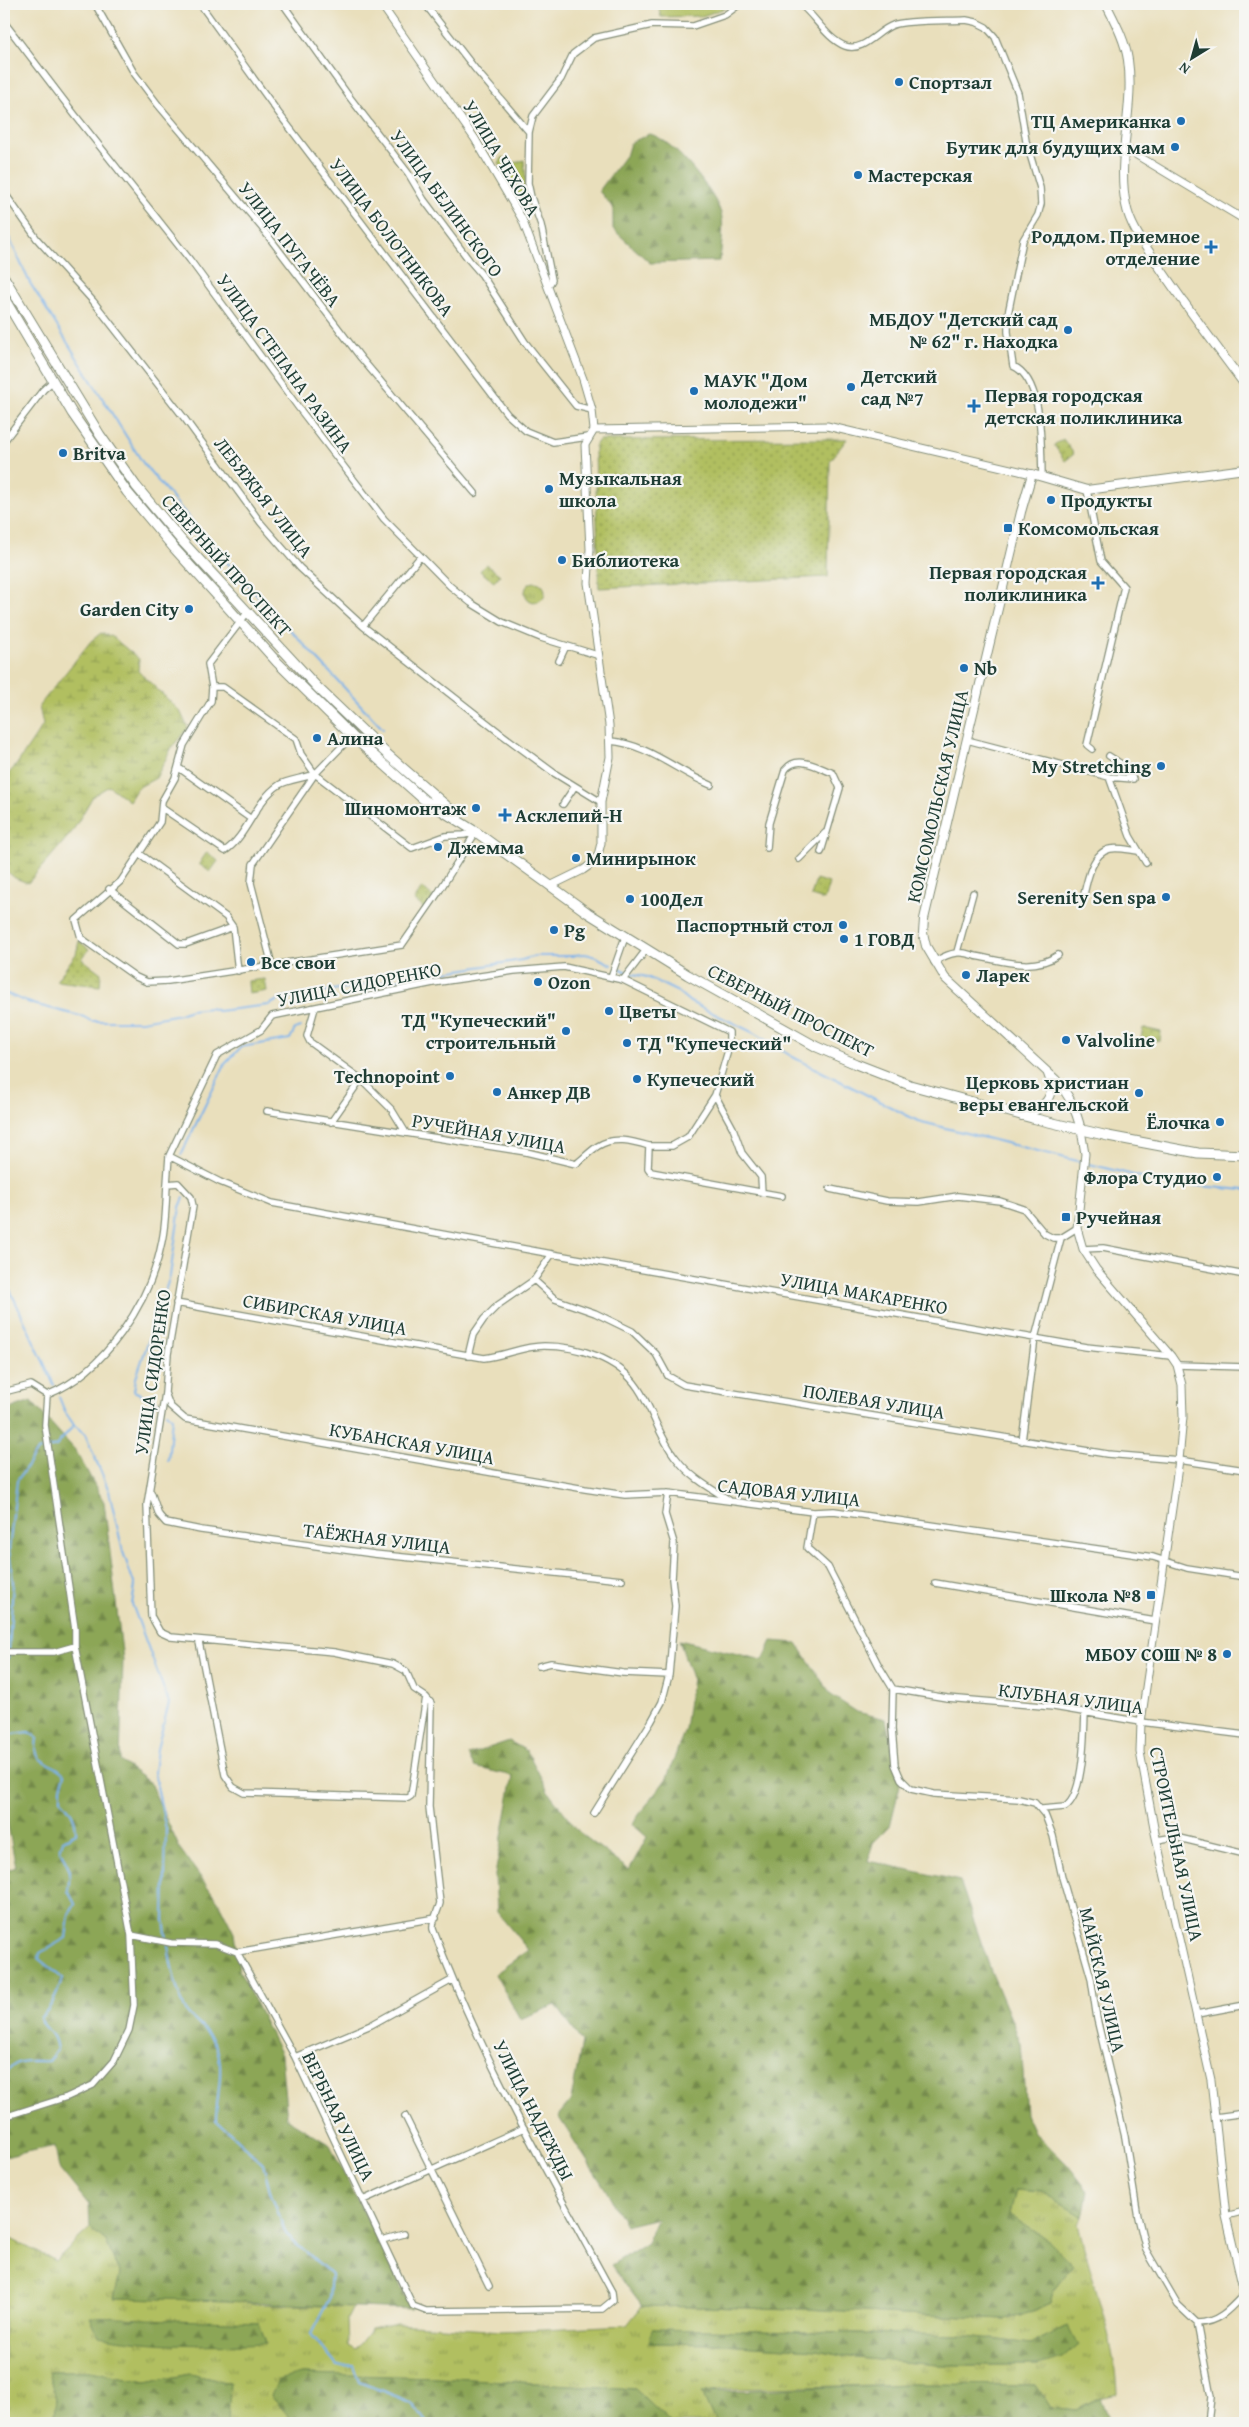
<svg xmlns="http://www.w3.org/2000/svg" width="1249" height="2427" viewBox="0 0 1249 2427" font-family="'Gentium Book Plus',serif">
  <defs>
    <pattern id="grass-tufts" width="24" height="20" patternUnits="userSpaceOnUse" patternTransform="scale(1.25)"><rect width="24" height="20" fill="#b1bf61"/><path d="M3 7l-1-3M5 7V3M7 7l1-3M15 17l-1-3M17 17v-4M19 17l1-3" fill="none" stroke="#8f9c51"/></pattern>
    <pattern id="forest-firs" width="22" height="20" patternUnits="userSpaceOnUse" patternTransform="scale(1.25)"><rect width="22" height="20" fill="#8ca657"/><path d="M5 1l3.5 6h-7zM16 11l3.5 6h-7z" fill="#728849"/></pattern>
    <pattern id="wetland-marsh" width="20" height="14" patternUnits="userSpaceOnUse" patternTransform="scale(1.25)"><rect width="20" height="14" fill="#b1bf61"/><path d="M1 5h8M5 5V1M11 12h8M15 12V8" fill="none" stroke="#8f9c51"/></pattern>
    <pattern id="park-dots" width="8" height="8" patternUnits="userSpaceOnUse" patternTransform="scale(1.25)"><rect width="8" height="8" fill="#b1bf61"/><path d="M2 2h.1M6 6h.1" fill="none" stroke="#8f9c51" stroke-width="1.8" stroke-linecap="round"/></pattern>
  </defs>
  <rect width="100%" height="100%" fill="#f6f6f2"/>
  <filter id="ink" filterUnits="userSpaceOnUse"><feTurbulence type="fractalNoise" baseFrequency=".02" numOctaves="2"/><feDisplacementMap in="SourceGraphic" scale="10" xChannelSelector="R" yChannelSelector="G"/><feConvolveMatrix kernelMatrix="1 2 1 2 8 2 1 2 1" color-interpolation-filters="sRGB"/></filter>
  <filter id="wash" filterUnits="userSpaceOnUse"><feTurbulence type="fractalNoise" baseFrequency=".0096" numOctaves="4" result="noise"/><feDisplacementMap in="SourceGraphic" scale="20" xChannelSelector="R" yChannelSelector="G"/><feGaussianBlur stdDeviation="1.12" result="paint"/><feColorMatrix in="noise" values="0 0 0 0 0 0 0 0 0 0 0 0 0 0 0 0 0 1.4 0 .05"/><feComposite in="paint" operator="in"/></filter>
  <g filter="url(#wash)">
    <rect width="100%" height="100%" fill="#e9dfbc"/>
    <!-- grass -->
    <path fill="url(#grass-tufts)" stroke="#687e4a" fill-rule="evenodd" d="M658 4H689L695 8 720 4 726 8 702 16 661 17Z
      M503 157 510 164 524 160 526 180 521 199 499 163Z
      M525 592a10 10 0 1 1 20 0a10 10 0 1 1-20 0Z
      M1016 2190 1042 2192 1083 2217 1078 2224C1091 2280 1115 2336 1117 2394L1100 2398 1076 2410 1050 2407 1036 2385 910 2384 728 2389 702 2392 712 2415 718 2423H671L635 2389 436 2377 301 2374 271 2396 295 2423H228L229 2383 190 2374 146 2382 90 2371H50L56 2399 53 2423H4L5 2236 55 2261 90 2228 106 2241 120 2275 114 2298 228 2300 256 2304 353 2307 347 2319 348 2346 355 2350 371 2329 397 2324 502 2331 627 2325 642 2306 805 2309 1004 2319 1020 2316 1051 2303 1054 2290 1072 2265 1049 2241 1010 2215ZM204 2322 259 2323 266 2342V2343ZM1068 2326 1037 2365H938L856 2358 817 2350 723 2344 649 2343 652 2329 960 2335 1031 2344Z"/>
    <!-- forest -->
    <path fill="url(#forest-firs)" stroke="#567246" d="M649 134C671 137 710 187 719 208 726 222 721 245 720 261L650 263 613 229V208L599 191 627 153 630 143Z
      M31 1401 76 1451 104 1502 123 1660 120 1761 150 1783 180 1849 218 1901 234 1933 239 1970 281 2055 287 2119 330 2145 412 2309C313 2306 214 2299 114 2298L120 2274 106 2241 90 2228 89 2205 59 2168 55 2146 4 2157V1871L16 1867 4 1805V1411Z
      M679 1640 763 1660 772 1641 797 1643 831 1695 857 1712 886 1719 900 1785 890 1826 873 1843 868 1861 960 1881 991 1971 1021 2043 1026 2114 1034 2132 1067 2164 1088 2191 1083 2217 1042 2192 1016 2190 1010 2215 1049 2241 1073 2265 1054 2290 1051 2303 1020 2316 1004 2319 805 2309 642 2306 611 2265 647 2243 658 2218 625 2226 606 2190 558 2116 571 2100 582 2042 556 2005 520 2019 495 1974 528 1950 497 1912 495 1875 513 1776 474 1767 468 1755 509 1741 527 1751 548 1791 579 1832 629 1870 647 1837 632 1824 667 1778 685 1729 692 1678Z
      M90 2317 259 2323 266 2343C209 2346 154 2346 98 2336Z
      M1068 2326 1078 2345 1063 2358 1037 2365H938L856 2358 817 2350 723 2344 649 2343 652 2329 960 2335 1031 2344Z
      M49 2371H90L146 2382 190 2374 230 2383 228 2423H53L56 2399Z
      M301 2374 436 2377 635 2389 671 2423H295L271 2396 278 2380Z
      M910 2384 1036 2385 1050 2407 1076 2410 1100 2398 1110 2423H718L712 2415 702 2392Z"/>
    <!-- wetland -->
    <path fill="url(#wetland-marsh)" stroke="#687e4a" d="M101 633 111 636 139 659 138 671 180 711 188 728 172 747 156 778 137 788 129 801 109 786 93 796 72 832 28 883 15 878 4 869V779L17 764 43 725 39 706 91 641Z"/>
    <!-- park -->
    <path fill="url(#park-dots)" stroke="#687e4a" d="M847 439 830 461 828 577 599 588 595 451V446L599 440Z
      M1063 439 1074 454 1065 461 1054 445Z
      M486 564 500 575 494 582 480 571Z
      M207 852 218 861 210 872 199 864Z
      M816 879 829 883 824 900 811 896Z
      M422 888 433 897 425 909 414 900Z
      M79 941 89 949 82 959 101 973 100 986 56 981 76 954Z
      M265 979 267 991 249 994 248 981Z
      M1143 1028 1161 1032 1160 1041 1141 1038Z"/>
    <g fill="none" stroke-linecap="round" stroke-linejoin="round">
      <!-- stream -->
      <path stroke="#7ab2ea" stroke-width="2" d="M4 227 30 283 143 463 221 556 383 729
        M617 967 629 973 647 977 678 992 690 1002 754 1033 791 1056 918 1121 1165 1183 1245 1190
        M4 993 33 1004 84 1017 91 1021H142L180 1014 190 1010 210 1008 218 1011 269 1005 282 998 522 960 535 956H573C587 950 600 959 612 965
        M181 1155 225 1064 241 1047 290 1039 295 1029 301 1027
        M4 1277 54 1385
        M59 1397 65 1412 74 1425 85 1434 109 1491 123 1552 135 1586 132 1604 169 1703 157 1749 154 1772 166 1829 164 1921 167 1940
        M159 1403 134 1391 136 1378 170 1276 180 1207 184 1198
        M167 1413 172 1418 168 1461
        M9 1650 13 1582 9 1550 17 1481 37 1451 56 1446 73 1426
        M4 1663 9 1655
        M4 1733 6 1735 29 1732 37 1738C32 1769 51 1758 65 1775L61 1787V1800C71 1810 76 1819 76 1833L63 1840 60 1850 70 1871 68 1891 75 1904 69 1915 66 1938 40 1953 39 1959 62 1978C58 1994 52 2007 40 2018 47 2034 54 2029 57 2050L48 2061C31 2062 16 2057 7 2073
        M168 1945C170 1961 178 1999 187 2012 195 2023 209 2031 215 2044 226 2067 216 2096 216 2120L263 2164 271 2194 286 2234 331 2274 329 2299 311 2334 337 2366 353 2365 359 2382 411 2402 427 2423"/>
    </g>
  </g>
  <g filter="url(#ink)">
    <g fill="none" stroke-linecap="round" stroke-linejoin="round">
      <defs>
        <path id="minor" d="M95 4 134 73 159 106 262 228 361 358 475 493
          M200 4 280 115 507 414 526 431 553 442 588 437
          M283 4 348 95 408 173 424 200 469 260 482 275 525 342 576 406 592 410
          M425 4 476 70 529 132
          M800 4C815 16 827 39 845 46 863 53 878 30 893 25 905 20 950 21 966 20L976 22 986 27 995 37 1018 93 1026 141 1040 188 1041 204 1038 215 1023 240 1008 314V332L1013 366C1044 379 1041 448 1042 477
          M4 22 75 115 190 260 298 407 384 519 450 586 471 603 502 622 541 638 597 655
          M4 192 37 239 93 301 185 419 261 523 300 568 363 626 500 733 554 773 601 802
          M549 285 552 280 541 225 531 197 528 183 529 132 533 116 561 79 573 54 594 38 652 25 693 26 725 15 740 4
          M4 441 43 390 53 381
          M1087 490 1101 561 1124 587 1087 745 1092 749
          M247 613 208 664 212 687 211 701 184 745 175 778 162 801 160 822 121 881 76 920 81 938 136 977 147 982 168 981 402 945 438 893 476 832
          M363 626 420 557
          M559 661 566 646
          M212 687H223L296 739 301 754 315 774 412 848 445 836 464 835 476 832
          M1245 688V692
          M967 740 1109 777 1133 779 1123 765 1109 756
          M610 741C648 744 676 771 711 785
          M179 768 251 819
          M1109 777 1130 836 1146 863
          M563 804 575 786
          M162 808 225 851C248 835 255 801 279 785 286 780 305 778 315 774
          M767 848 769 823 785 770C797 754 817 767 833 773L840 788 821 852
          M140 854 226 917 233 927 238 971
          M799 859 825 833
          M109 889 179 944H186L233 927
          M1082 903C1086 887 1090 853 1110 849 1118 847 1129 850 1138 851
          M957 952 973 893
          M934 962C941 958 947 954 956 953 962 952 969 954 975 956 1002 961 1034 972 1058 955
          M272 965 251 883 253 864 315 774 352 736
          M611 977 625 937
          M623 980 646 950
          M315 1008 307 1036 310 1042 361 1079 331 1122
          M361 1079 392 1110 406 1133
          M715 1095 733 1128 742 1153 761 1177 762 1193
          M267 1111 526 1152 576 1164C584 1158 590 1151 598 1146 614 1136 632 1141 649 1146L648 1168 651 1172 782 1196
          M169 1156 220 1182 272 1203 552 1254 1086 1347 1171 1356
          M830 1189 887 1201 919 1202 958 1196 1000 1201 1024 1209 1045 1234 1053 1238H1061L1077 1228
          M1083 1249 1103 1248 1245 1275
          M534 1280 555 1299 595 1313 632 1331 656 1354 668 1376 684 1385 1107 1454 1179 1460 1245 1470
          M176 1303 484 1358C505 1356 522 1346 544 1346 578 1346 618 1358 638 1388 653 1410 659 1437 676 1458 690 1477 710 1488 729 1500
          M468 1356 473 1335 484 1319 498 1305 534 1280 552 1254
          M1177 1365 1245 1367
          M4 1392 31 1385 47 1395
          M165 1393 170 1406 185 1419 585 1489 625 1495 668 1493 813 1512 834 1511 1153 1557 1187 1568 1245 1577
          M1022 1441 1035 1338 1061 1238
          M151 1492 159 1515 166 1523 201 1530 374 1554 622 1580
          M813 1512 807 1548 828 1567 879 1666 893 1689
          M935 1583 1155 1621
          M199 1642 225 1775 233 1787 244 1793 408 1798 411 1796 426 1697
          M4 1652H54L75 1646
          M539 1666 551 1663 623 1673 669 1675
          M893 1689 892 1729 895 1765 901 1779 911 1789 934 1794 1019 1799 1035 1803 1045 1815 1053 1836 1062 1877 1091 1978 1097 2019 1125 2137 1138 2217 1146 2250 1178 2305 1197 2323C1218 2323 1230 2309 1244 2294
          M893 1689 947 1698 1054 1707 1141 1722 1245 1735
          M1042 1809 1065 1807C1084 1795 1084 1735 1085 1712
          M594 1813 651 1722 662 1702 669 1675 675 1606 672 1579 674 1543 665 1514 668 1493
          M1157 1840 1175 1837 1245 1854
          M436 1918 237 1952 295 2057 413 2306 426 2311 602 2309 613 2300 612 2292C548 2174 480 2055 433 1929 432 1921 438 1911 440 1903L429 1807 431 1703 426 1697 414 1689 406 1671 393 1664 334 1652 171 1637 160 1632 151 1616 147 1505 165 1393 168 1354 193 1206 191 1197 178 1183 167 1184 169 1156 217 1055 261 1030 272 1016 433 983 514 971 564 967 623 980 729 1032V1047L715 1095 688 1137 672 1146H649
          M131 1935 171 1943 216 1944 237 1952
          M1197 2014 1245 2005
          M295 2057 371 2025 452 1980
          M405 2116 489 2286
          M4 2117 67 2097 93 2085 114 2061 129 2030 134 2005 131 1935 75 1646V1629L45 1425 47 1395C105 1372 151 1301 162 1241 166 1223 166 1203 167 1184
          M1216 2117 1245 2113
          M363 2200 524 2128
          M1226 2216 1245 2211
          M382 2240 404 2234
          M1197 2323 1211 2397 1208 2423"/>
        <path id="tertiary" d="M381 4 475 139 522 219 583 379 592 410 594 430
          M1125 148 1245 220
          M594 430 827 426 1032 474
          M550 886 583 870 593 863 598 855 601 843V802L610 757 609 725 588 583 590 549 585 445 594 430
          M1081 1130 1085 1154 1077 1228 1083 1249 1096 1269 1171 1356 1177 1365 1182 1385 1183 1417 1179 1460 1141 1722 1140 1752 1155 1833 1211 2080 1226 2216 1245 2297"/>
        <path id="secondary" d="M1106 4C1115 22 1125 40 1128 60 1135 108 1116 158 1126 205 1130 226 1144 244 1156 262 1184 304 1215 345 1245 385
          M1022 1116C1042 1110 1058 1097 1048 1074
          M1081 1130C1076 1110 1070 1096 1056 1080L945 978 926 946 923 933 924 919 1021 512 1032 474 1087 490 1245 469"/>
        <path id="primary" d="M4 277 100 435 136 486 182 541 318 688 388 755 458 816
          M4 298 72 413 127 492 174 548 277 662 352 736 423 799 476 832 588 913 688 975 817 1047 856 1064 910 1085 1032 1118 1108 1136 1198 1153 1245 1155"/>
      </defs>
      <!-- minor casing -->
      <use href="#minor" stroke="#848e78" stroke-width="8"/>
      <!-- tertiary casing -->
      <use href="#tertiary" stroke="#848e78" stroke-width="9"/>
      <!-- secondary casing -->
      <use href="#secondary" stroke="#848e78" stroke-width="10"/>
      <!-- primary casing -->
      <use href="#primary" stroke="#848e78" stroke-width="11"/>
      <!-- minor -->
      <use href="#minor" stroke="#fff" stroke-width="5.5"/>
      <!-- tertiary -->
      <use href="#tertiary" stroke="#fff" stroke-width="7"/>
      <!-- secondary -->
      <use href="#secondary" stroke="#fff" stroke-width="8"/>
      <!-- primary -->
      <use href="#primary" stroke="#fff" stroke-width="9"/>
    </g>
  </g>
  <!-- markers -->
  <g fill="#1f6fb2" stroke="#f6f6f2" stroke-width="2">
    <circle cx="899" cy="82" r="5"/>
    <circle cx="1181" cy="121" r="5"/>
    <circle cx="1175" cy="147" r="5"/>
    <circle cx="858" cy="175" r="5"/>
    <path d="M1208.5 239.5h5v5h5v5h-5v5h-5v-5h-5v-5h5z"/>
    <circle cx="1068" cy="330" r="5"/>
    <circle cx="851" cy="387" r="5"/>
    <circle cx="694" cy="391" r="5"/>
    <path d="M971.5 398.5h5v5h5v5h-5v5h-5v-5h-5v-5h5z"/>
    <circle cx="63" cy="453" r="5"/>
    <circle cx="549" cy="489" r="5"/>
    <circle cx="1051" cy="500" r="5"/>
    <rect x="1003" y="523" width="10" height="10" rx="2.5"/>
    <circle cx="562" cy="560" r="5"/>
    <path d="M1095.5 575.5h5v5h5v5h-5v5h-5v-5h-5v-5h5z"/>
    <circle cx="189" cy="609" r="5"/>
    <circle cx="964" cy="668" r="5"/>
    <circle cx="317" cy="738" r="5"/>
    <circle cx="1161" cy="766" r="5"/>
    <circle cx="476" cy="808" r="5"/>
    <path d="M502.5 807.5h5v5h5v5h-5v5h-5v-5h-5v-5h5z"/>
    <circle cx="438" cy="847" r="5"/>
    <circle cx="576" cy="858" r="5"/>
    <circle cx="1166" cy="897" r="5"/>
    <circle cx="630" cy="899" r="5"/>
    <circle cx="843" cy="925" r="5"/>
    <circle cx="554" cy="930" r="5"/>
    <circle cx="844" cy="939" r="5"/>
    <circle cx="251" cy="962" r="5"/>
    <circle cx="966" cy="975" r="5"/>
    <circle cx="538" cy="982" r="5"/>
    <circle cx="609" cy="1011" r="5"/>
    <circle cx="566" cy="1031" r="5"/>
    <circle cx="1066" cy="1040" r="5"/>
    <circle cx="627" cy="1043" r="5"/>
    <circle cx="450" cy="1076" r="5"/>
    <circle cx="637" cy="1079" r="5"/>
    <circle cx="497" cy="1092" r="5"/>
    <circle cx="1139" cy="1093" r="5"/>
    <circle cx="1220" cy="1122" r="5"/>
    <circle cx="1217" cy="1177" r="5"/>
    <rect x="1061" y="1212" width="10" height="10" rx="2.5"/>
    <rect x="1146" y="1590" width="10" height="10" rx="2.5"/>
    <circle cx="1227" cy="1654" r="5"/>
  </g>
  <g text-anchor="middle" stroke-width="4.5" stroke-linejoin="round" paint-order="stroke">
    <!-- poi labels -->
    <g font-size="19" font-weight="bold" fill="#1f3d34" stroke="#f6f6f2" text-anchor="start">
      <text x="909" y="89">Спортзал</text>
      <text x="1171" y="128" text-anchor="end">ТЦ Американка</text>
      <text x="1165" y="154" text-anchor="end">Бутик для будущих мам</text>
      <text x="868" y="182">Мастерская</text>
      <text x="1200" y="243" text-anchor="end">Роддом. Приемное<tspan x="1200" dy="22">отделение</tspan></text>
      <text x="1058" y="326" text-anchor="end">МБДОУ "Детский сад<tspan x="1058" dy="22">№ 62" г. Находка</tspan></text>
      <text x="861" y="383">Детский<tspan x="861" dy="22">сад №7</tspan></text>
      <text x="704" y="387">МАУК "Дом<tspan x="704" dy="22">молодежи"</tspan></text>
      <text x="985" y="402">Первая городская<tspan x="985" dy="22">детская поликлиника</tspan></text>
      <text x="73" y="460">Britva</text>
      <text x="559" y="485">Музыкальная<tspan x="559" dy="22">школа</tspan></text>
      <text x="1061" y="507">Продукты</text>
      <text x="1018" y="535">Комсомольская</text>
      <text x="572" y="567">Библиотека</text>
      <text x="1087" y="579" text-anchor="end">Первая городская<tspan x="1087" dy="22">поликлиника</tspan></text>
      <text x="179" y="616" text-anchor="end">Garden City</text>
      <text x="974" y="675">Nb</text>
      <text x="327" y="745">Алина</text>
      <text x="1151" y="773" text-anchor="end">My Stretching</text>
      <text x="466" y="815" text-anchor="end">Шиномонтаж</text>
      <text x="515" y="822">Асклепий-Н</text>
      <text x="448" y="854">Джемма</text>
      <text x="586" y="865">Минирынок</text>
      <text x="1156" y="904" text-anchor="end">Serenity Sen spa</text>
      <text x="640" y="906">100Дел</text>
      <text x="833" y="932" text-anchor="end">Паспортный стол</text>
      <text x="564" y="937">Pg</text>
      <text x="854" y="946">1 ГОВД</text>
      <text x="261" y="969">Все свои</text>
      <text x="976" y="982">Ларек</text>
      <text x="548" y="989">Ozon</text>
      <text x="619" y="1018">Цветы</text>
      <text x="556" y="1027" text-anchor="end">ТД "Купеческий"<tspan x="556" dy="22">строительный</tspan></text>
      <text x="1076" y="1047">Valvoline</text>
      <text x="637" y="1050">ТД "Купеческий"</text>
      <text x="440" y="1083" text-anchor="end">Technopoint</text>
      <text x="647" y="1086">Купеческий</text>
      <text x="1129" y="1089" text-anchor="end">Церковь христиан<tspan x="1129" dy="22">веры евангельской</tspan></text>
      <text x="507" y="1099">Анкер ДВ</text>
      <text x="1210" y="1129" text-anchor="end">Ёлочка</text>
      <text x="1207" y="1184" text-anchor="end">Флора Студио</text>
      <text x="1076" y="1224">Ручейная</text>
      <text x="1141" y="1602" text-anchor="end">Школа №8</text>
      <text x="1217" y="1661" text-anchor="end">МБОУ СОШ № 8</text>
    </g>
    <!-- street labels -->
    <g font-size="19" fill="#1f3d34" stroke="#f6f6f2">
      <text transform="translate(502 158) rotate(59)" y="7">УЛИЦА ЧЕХОВА</text>
      <text transform="translate(447 203) rotate(54)" y="7">УЛИЦА БЕЛИНСКОГО</text>
      <text transform="translate(392 237) rotate(53)" y="7">УЛИЦА БОЛОТНИКОВА</text>
      <text transform="translate(290 244) rotate(52)" y="7">УЛИЦА ПУГАЧЁВА</text>
      <text transform="translate(285 363) rotate(54)" y="7">УЛИЦА СТЕПАНА РАЗИНА</text>
      <text transform="translate(264 497) rotate(52)" y="7">ЛЕБЯЖЬЯ УЛИЦА</text>
      <text transform="translate(227 565) rotate(48)" y="7">СЕВЕРНЫЙ ПРОСПЕКТ</text>
      <text transform="translate(937 796) rotate(-77)" y="7">КОМСОМОЛЬСКАЯ УЛИЦА</text>
      <text transform="translate(359 984) rotate(-11)" y="7">УЛИЦА СИДОРЕНКО</text>
      <text transform="translate(791 1010) rotate(27)" y="7">СЕВЕРНЫЙ ПРОСПЕКТ</text>
      <text transform="translate(489 1133) rotate(10)" y="7">РУЧЕЙНАЯ УЛИЦА</text>
      <text transform="translate(864 1293) rotate(10)" y="7">УЛИЦА МАКАРЕНКО</text>
      <text transform="translate(325 1314) rotate(10)" y="7">СИБИРСКАЯ УЛИЦА</text>
      <text transform="translate(152 1372) rotate(-82)" y="7">УЛИЦА СИДОРЕНКО</text>
      <text transform="translate(874 1401) rotate(9)" y="7">ПОЛЕВАЯ УЛИЦА</text>
      <text transform="translate(412 1443) rotate(10)" y="7">КУБАНСКАЯ УЛИЦА</text>
      <text transform="translate(789 1492) rotate(6)" y="7">САДОВАЯ УЛИЦА</text>
      <text transform="translate(377 1538) rotate(7)" y="7">ТАЁЖНАЯ УЛИЦА</text>
      <text transform="translate(1071 1698) rotate(7)" y="7">КЛУБНАЯ УЛИЦА</text>
      <text transform="translate(1177 1844) rotate(78)" y="7">СТРОИТЕЛЬНАЯ УЛИЦА</text>
      <text transform="translate(1103 1980) rotate(77)" y="7">МАЙСКАЯ УЛИЦА</text>
      <text transform="translate(534 2110) rotate(63)" y="7">УЛИЦА НАДЕЖДЫ</text>
      <text transform="translate(339 2116) rotate(64)" y="7">ВЕРБНАЯ УЛИЦА</text>
    </g>
  </g>
  <!-- margin -->
  <rect width="1249" height="2427" fill="none" stroke="#f6f6f2" stroke-width="20"/>
  <!-- north arrow -->
  <g transform="translate(1192 58) rotate(217)" stroke="#f6f6f2" stroke-width="4" paint-order="stroke">
  <path d="M0-4L9 19L0 12L-9 19Z" fill="#1f3d34"/>
  <text y="-8" font-size="14" font-weight="bold" text-anchor="middle" fill="#1f3d34">N</text>
  </g>
</svg>
